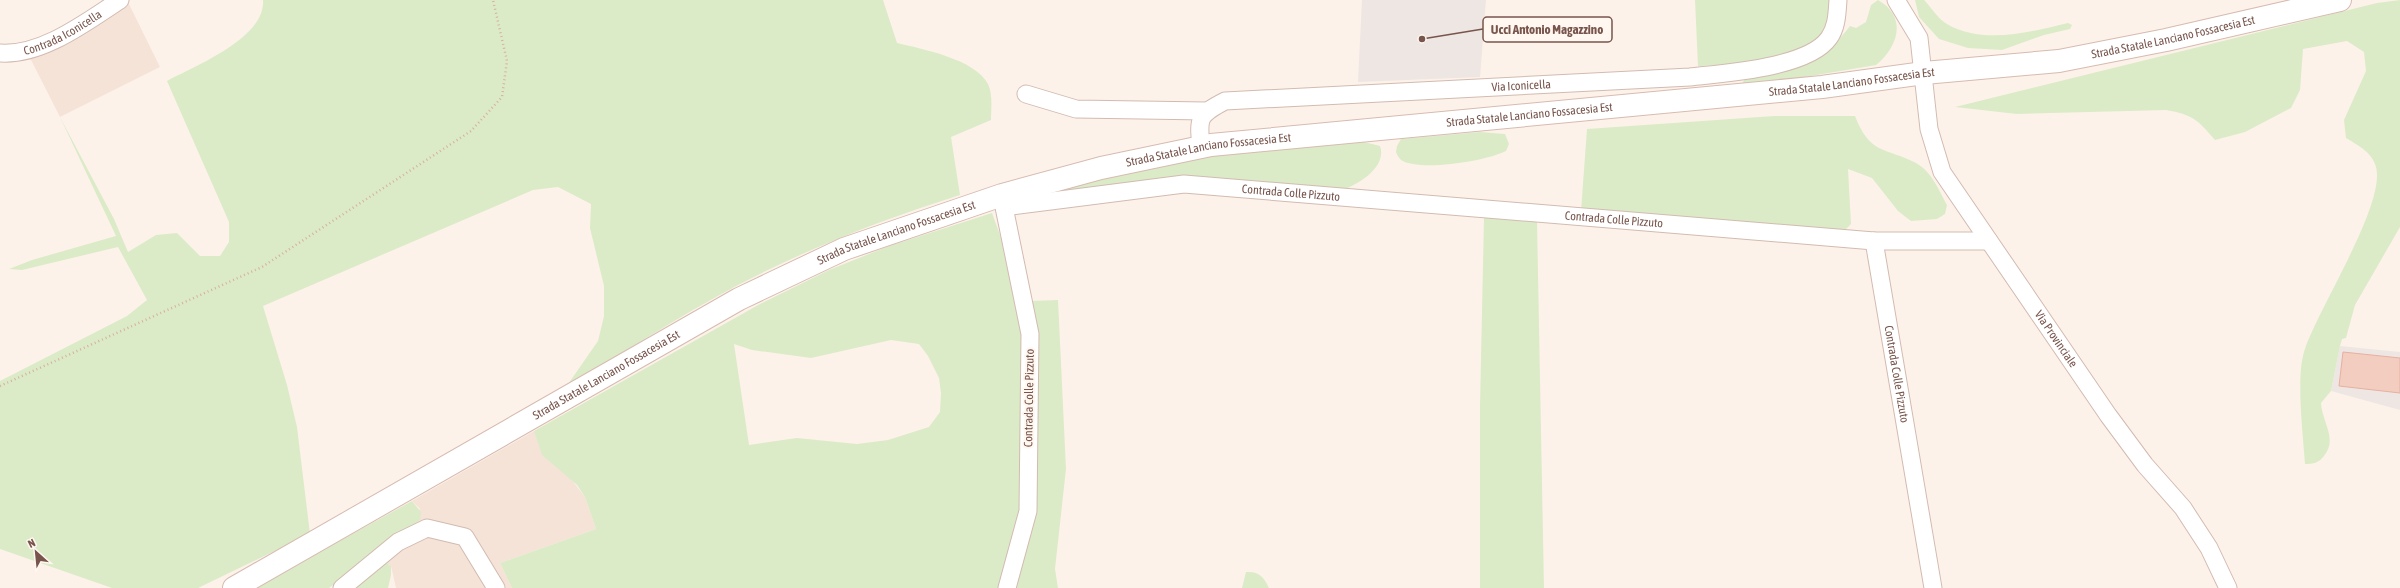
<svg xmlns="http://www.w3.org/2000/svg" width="2400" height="588" viewBox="0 0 2400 588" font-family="'Asap Condensed',sans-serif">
  <rect width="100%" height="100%" fill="#fdf2e9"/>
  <!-- residential -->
  <path fill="#f5e3d7" d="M107 0H130L128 2 160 67 60 117 30 58 0 59 65 27Z
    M534 431 585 497 596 529 500 563 512 588H396L391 566 385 562 420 509 412 501Z"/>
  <!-- industrial -->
  <path fill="#eee6e2" d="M1362 0H1486L1480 77 1358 82Z
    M2340 346 2400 352V410L2331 391Z"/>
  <!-- green -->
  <path fill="#dbebc7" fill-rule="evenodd" d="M263 0H883L897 43C922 49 975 59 988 84 993 94 991 109 991 120L951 137 960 195C884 219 809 248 738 285 679 316 623 353 566 387L598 341 604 316V286L590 228 591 204 558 187 533 190 263 306 287 385 297 427 310 534 198 588H112L0 549V381L127 316 147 300 118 247 22 270 9 269 32 260 116 236 60 117 114 219 128 252 156 235 177 233 200 256H220L229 242V222L167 81C195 66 266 38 263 0Z
    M1695 0H1830L1831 24C1826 30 1821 37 1815 42 1791 62 1729 64 1698 66Z
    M1878 0C1908 17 1898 47 1876 65L1740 88 1747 74C1796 65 1818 68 1850 26L1856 28 1866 22 1871 5Z
    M1915 0H1924C1931 7 1938 19 1947 24 1983 45 2031 32 2068 23L2072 25 2070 29 2044 35 2002 50 1968 48 1939 39 1919 17Z
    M2400 0V227L2355 305 2346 338 2342 339 2340 346 2331 391 2321 403C2322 422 2338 439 2324 456 2319 463 2313 464 2305 464 2303 435 2296 378 2304 352 2316 311 2390 199 2375 164 2371 152 2356 144 2346 138L2344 120 2366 71 2364 52 2347 41 2303 49 2300 90 2291 108 2245 132 2215 140C2197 119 2193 115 2166 110L2017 114 1955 107 2377 3Z
    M1774 116H1855C1870 155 1885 147 1916 163 1931 171 1939 190 1947 205L1945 214 1937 219 1911 221 1898 211 1872 178 1848 169 1851 224 1844 231 1581 211 1587 129Z
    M1480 132 1505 134 1509 144 1506 151C1487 161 1419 172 1401 160 1399 158 1397 155 1396 152L1397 146 1401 139Z
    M1364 142 1380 146C1388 168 1354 188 1337 191L1066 192V185L1221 151Z
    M992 213 1000 235 1017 294 1030 301 1058 300 1066 469 1055 569 1058 588H512L500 563 596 529 585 497 577 485 542 455 534 431 760 304 829 270 889 246ZM891 340 919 344 928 356 939 378 941 393 940 412 929 427 888 440 857 444 797 438 749 445 734 344 752 350 811 358Z
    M1484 217 1537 220 1544 588H1480V406Z
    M412 501 421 512 420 520 329 588H255Z
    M385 562 391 566V575L388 588H350Z
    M1246 572C1259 571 1264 577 1269 588H1242Z"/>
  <!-- building -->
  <path fill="#f3cdc0" stroke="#e6b0a0" d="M2343 352 2400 358V393L2339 386Z"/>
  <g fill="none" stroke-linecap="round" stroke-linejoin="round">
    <defs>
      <g id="minor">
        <path id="s1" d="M1896 0 1919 38 1929 129 1942 172 2108 415 2145 465 2183 508 2209 548 2228 588"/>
        <path id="s2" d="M0 53C42 56 86 22 120 0"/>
        <path d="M1026 94 1076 109 1206 111"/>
        <path id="s3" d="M1201 147C1198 118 1198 115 1225 101L1690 77C1724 73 1808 68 1829 38 1837 27 1837 13 1838 0"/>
        <path id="s4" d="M1002 195 1004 207 1184 184 1874 241H1989"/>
        <path d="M1004 207 1030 334 1028 511 1007 588"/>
        <path id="s5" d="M1874 241 1933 588"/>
        <path d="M342 588 398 542 427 528 465 537 496 588"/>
      </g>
      <g id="secondary">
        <path id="s6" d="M234 588 739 299 844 249 1002 195 1101 168 1211 145 1822 87 1924 73 2059 61 2166 40 2340 0"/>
      </g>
    </defs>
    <!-- minor casing -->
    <use href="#minor" stroke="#d2bbb1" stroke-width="19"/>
    <!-- secondary casing -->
    <use href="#secondary" stroke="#d7bbb1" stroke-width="24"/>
    <!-- path -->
    <path stroke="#d8afa3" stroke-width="2.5" stroke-dasharray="1 3" stroke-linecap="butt" d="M0 386 262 267 471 131 502 97 507 61 493 0"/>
    <!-- minor -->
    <use href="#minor" stroke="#fff" stroke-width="17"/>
    <!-- secondary -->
    <use href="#secondary" stroke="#fff" stroke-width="22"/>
  </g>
  <g text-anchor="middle" stroke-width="4" stroke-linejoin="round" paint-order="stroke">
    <!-- street labels -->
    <g font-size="12" fill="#78554c" stroke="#fff7f0">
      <text dy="4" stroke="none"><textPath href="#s2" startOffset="67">Contrada Iconicella</textPath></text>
      <text dy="4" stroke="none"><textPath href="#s6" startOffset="2049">Strada Statale Lanciano Fossacesia Est</textPath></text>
      <text dy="4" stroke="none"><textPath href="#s6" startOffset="1724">Strada Statale Lanciano Fossacesia Est</textPath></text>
      <text dy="4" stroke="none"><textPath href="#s3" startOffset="355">Via Iconicella</textPath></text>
      <text dy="4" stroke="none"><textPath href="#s6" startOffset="1400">Strada Statale Lanciano Fossacesia Est</textPath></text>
      <text dy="4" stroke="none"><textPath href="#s6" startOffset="1077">Strada Statale Lanciano Fossacesia Est</textPath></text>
      <text dy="4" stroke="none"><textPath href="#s4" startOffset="301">Contrada Colle Pizzuto</textPath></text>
      <text dy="4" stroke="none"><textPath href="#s4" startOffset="625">Contrada Colle Pizzuto</textPath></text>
      <text dy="4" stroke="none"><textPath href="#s6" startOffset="753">Strada Statale Lanciano Fossacesia Est</textPath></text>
      <text dy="4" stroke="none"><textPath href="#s1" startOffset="383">Via Provinciale</textPath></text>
      <text dy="4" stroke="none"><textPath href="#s5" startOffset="135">Contrada Colle Pizzuto</textPath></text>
      <text dy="4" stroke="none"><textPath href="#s6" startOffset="429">Strada Statale Lanciano Fossacesia Est</textPath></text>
      <text transform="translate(1029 398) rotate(-89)" y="4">Contrada Colle Pizzuto</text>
    </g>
  </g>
  <!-- callouts -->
  <path fill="none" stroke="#78554c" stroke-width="1.5" d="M1422 39L1483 29"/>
  <circle fill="#78554c" stroke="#fff7f0" stroke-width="1.5" cx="1422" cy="39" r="4"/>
  <rect fill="#fff7f0" stroke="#78554c" stroke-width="1.5" x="1483" y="17" width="129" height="25" rx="4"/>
  <g font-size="13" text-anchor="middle" font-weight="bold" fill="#78554c">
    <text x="1547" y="34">Ucci Antonio Magazzino</text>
  </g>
  <!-- north arrow -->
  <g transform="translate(36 552) rotate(333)" stroke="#fff7f0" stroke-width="3" paint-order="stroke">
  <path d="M0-3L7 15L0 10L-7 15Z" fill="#78554c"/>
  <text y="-6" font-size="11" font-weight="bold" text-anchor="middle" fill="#78554c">N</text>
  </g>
</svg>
